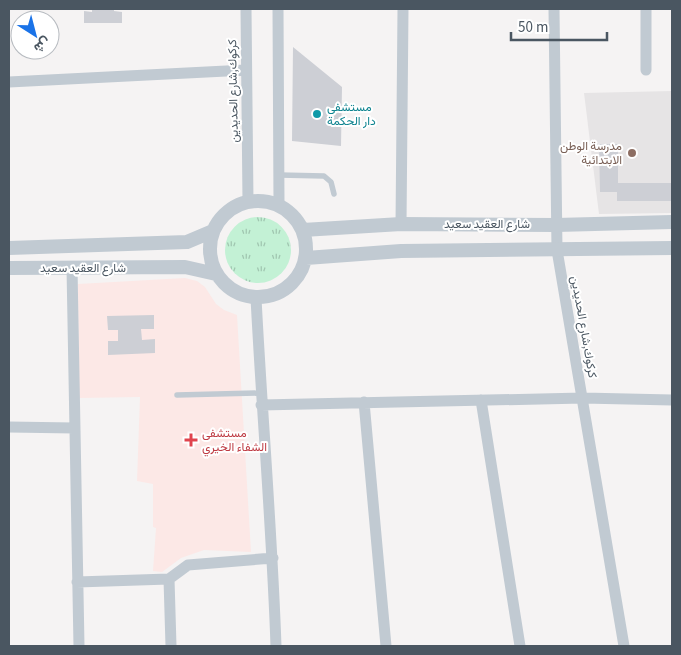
<svg xmlns="http://www.w3.org/2000/svg" width="681" height="655" viewBox="0 0 681 655" font-family="'Source Sans 3',Vazirmatn,sans-serif">
  <defs>
    <pattern id="grass-tufts" width="24" height="20" patternUnits="userSpaceOnUse" patternTransform="scale(1.25)"><rect width="24" height="20" fill="#c3f1d5"/><path d="M3 7l-1-3M5 7V3M7 7l1-3M15 17l-1-3M17 17v-4M19 17l1-3" fill="none" stroke="#a0c6b0"/></pattern>
  </defs>
  <rect width="100%" height="100%" fill="#f5f3f3"/>
  <!-- education -->
  <path fill="#e6e4e5" d="M672 91V213L599 214 584 93Z"/>
  <!-- medical -->
  <path fill="#fce8e6" d="M185 278 197 281 205 287 216 304 224 310 237 315 251 552 204 550 181 558 162 572 153 571 156 528 153 527V484L137 481 140 397 79 398 78 284Z"/>
  <!-- grass -->
  <path fill="url(#grass-tufts)" d="M225 250a33 33 0 1 1 66 0a33 33 0 1 1-66 0Z"/>
  <!-- building -->
  <path fill="#cdcfd5" d="M92 9H114V11L122 12V23H84V11L92 12Z
    M293 47 342 87 341 146 292 141Z
    M599 144H618V183H672V201H617V192H600Z
    M154 315V329H141L142 340 155 339V353L108 355V341H118V330H108L107 316Z"/>
  <g fill="none" stroke-linecap="round" stroke-linejoin="round">
    <!-- service -->
    <path stroke="#c1cad2" stroke-width="5.5" d="M279 175 324 176 331 182 334 194
      M177 395 261 393"/>
    <!-- minor -->
    <path stroke="#c1cad2" stroke-width="11" d="M246 9 248 202
      M278 9 279 205
      M554 9 557 250 624 646
      M646 9V70
      M9 82 246 70
      M401 224 403 9
      M72 268 79 646
      M256 298C262 414 272 530 276 646
      M481 400 520 646
      M364 402 386 646
      M261 405 583 398 672 400
      M9 427 74 428
      M169 579 171 646
      M77 582 169 579 188 565 273 558"/>
    <!-- tertiary -->
    <path stroke="#c1cad2" stroke-width="14" d="M210 249a48 48 0 1 1 96 0a48 48 0 1 1-96 0Z
      M303 230 401 224 556 225 672 222
      M9 248 187 242 213 231
      M306 258 401 251 672 248
      M9 268 185 267 216 274"/>
  </g>
  <!-- markers -->
  <circle fill="#0f9aa8" stroke="#fff" stroke-width="2" cx="317" cy="114" r="5"/>
  <circle fill="#8d6e63" stroke="#fff" stroke-width="2" cx="632" cy="153" r="5"/>
  <path fill="#e0444e" stroke="#fff" stroke-width="2" d="M188.5 432.5h5v5h5v5h-5v5h-5v-5h-5v-5h5z"/>
  <g text-anchor="middle" stroke-width="4" stroke-linejoin="round" paint-order="stroke">
    <!-- street labels -->
    <g font-size="12" fill="#4a5661" stroke="#fff">
      <text transform="translate(233 91) rotate(-91)" y="4">كركوك,شارع الحديدين</text>
      <text x="487" y="228">شارع العقيد سعيد</text>
      <text x="83" y="272">شارع العقيد سعيد</text>
      <text transform="translate(584 327) rotate(80)" y="4">كركوك,شارع الحديدين</text>
    </g>
    <!-- culture labels -->
    <g font-size="12" fill="#0d838f" stroke="#fff" text-anchor="start">
      <text x="327" y="111">مستشفى<tspan x="327" dy="14">دار الحكمة</tspan></text>
    </g>
    <!-- education labels -->
    <g font-size="12" fill="#785e54" stroke="#fff" text-anchor="end">
      <text x="622" y="150">مدرسة الوطن<tspan x="622" dy="14">الابتدائية</tspan></text>
    </g>
    <!-- health labels -->
    <g font-size="12" fill="#be3a42" stroke="#fff" text-anchor="start">
      <text x="202" y="437">مستشفى<tspan x="202" dy="14">الشفاء الخيري</tspan></text>
    </g>
  </g>
  <!-- border -->
  <rect width="681" height="655" fill="none" stroke="#4a5661" stroke-width="20"/>
  <!-- north arrow -->
  <g transform="translate(35 35) rotate(144)"><circle r="24" fill="#ffffff" stroke="#b7bbc0"/>
  <path d="M0-4L9 19L0 12L-9 19Z" fill="#1a73e8"/>
  <text y="-8" font-size="14" font-weight="bold" text-anchor="middle" fill="#4a5661">ش</text>
  </g>
  <!-- scale -->
  <path d="M511 32v8h96v-8" fill="none" stroke="#4a5661" stroke-width="2.5"/>
  <text x="518" y="32" font-size="15" fill="#4a5661" stroke="#ffffff" stroke-width="4" paint-order="stroke">50 m</text>
</svg>
